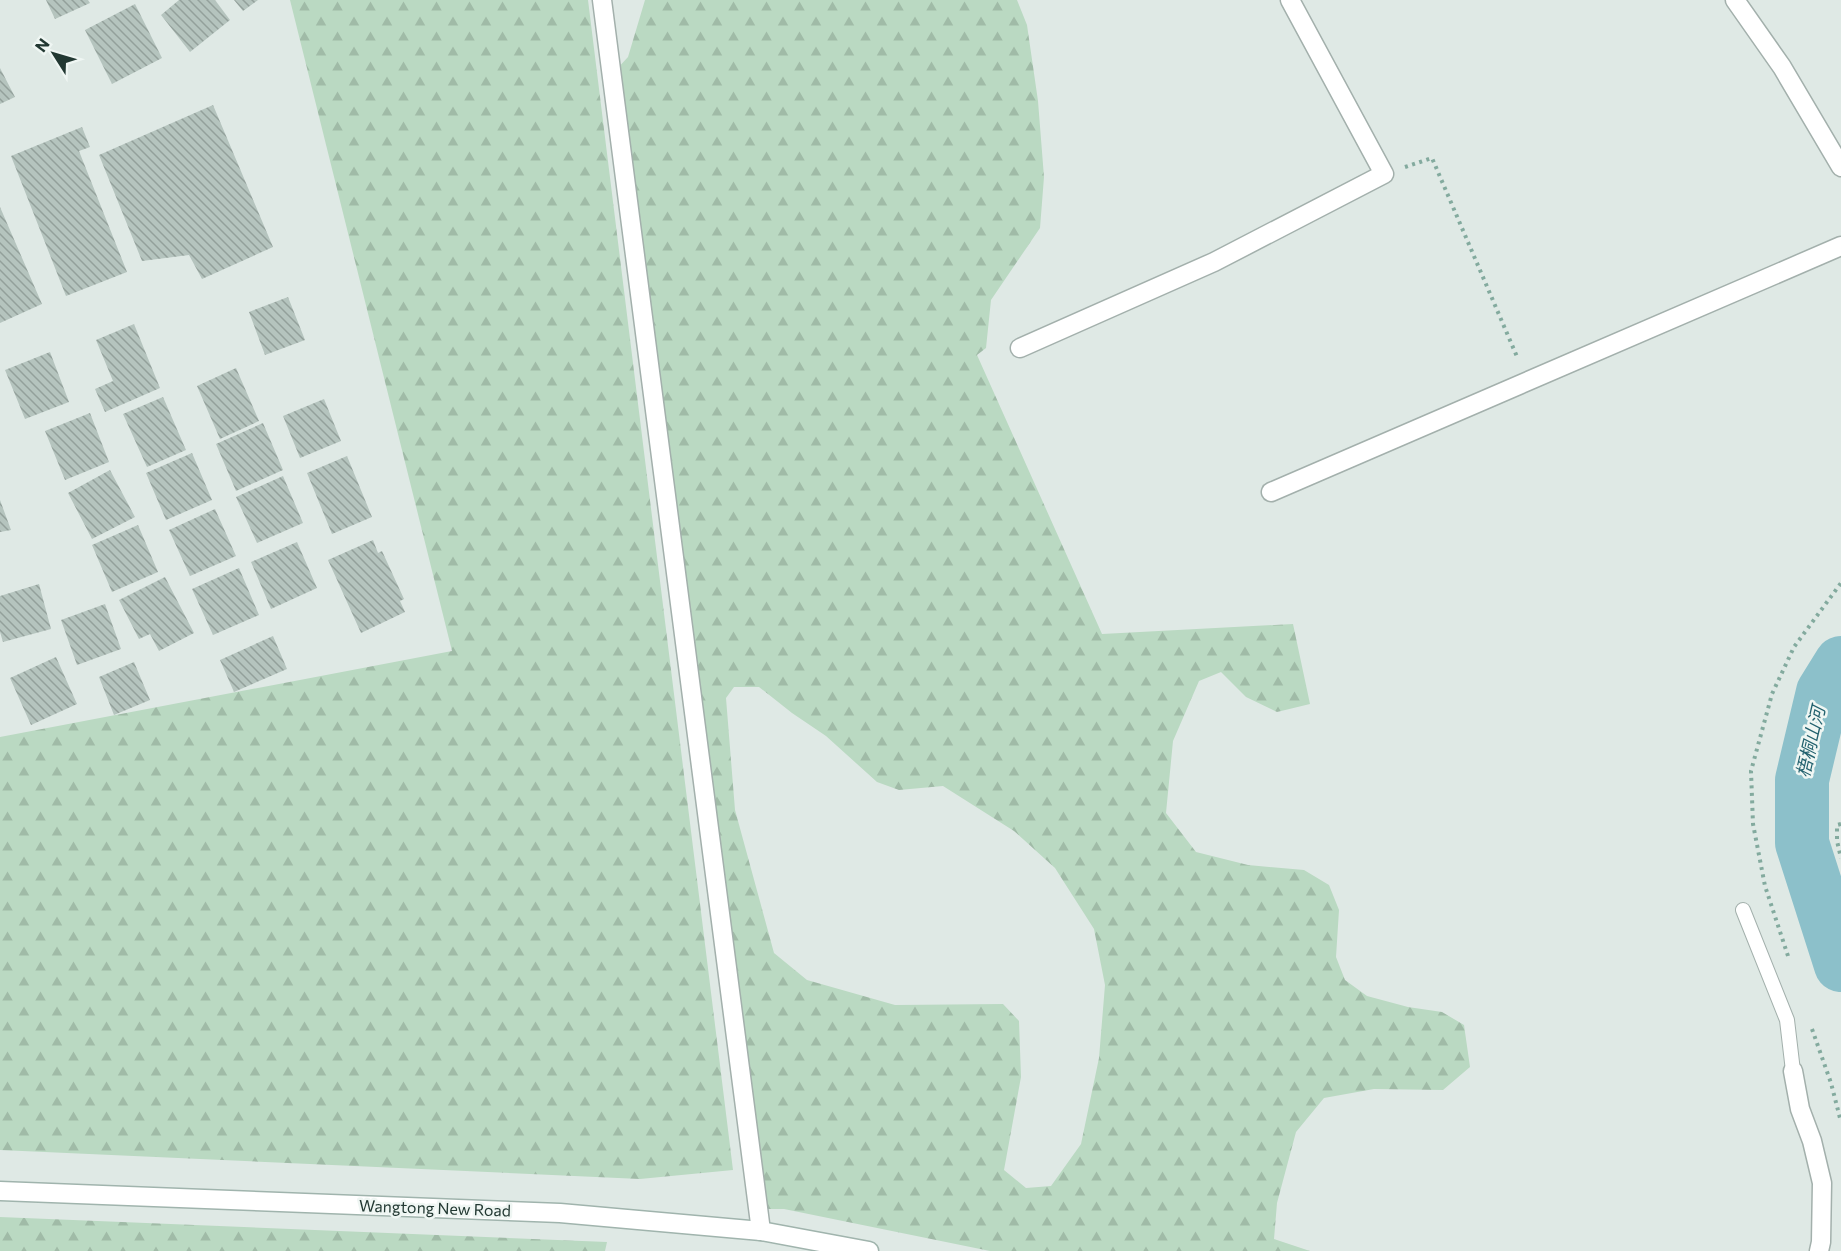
<svg xmlns="http://www.w3.org/2000/svg" width="1841" height="1251" viewBox="0 0 1841 1251" font-family="Commissioner,'Noto Sans SC',sans-serif">
  <defs>
    <pattern id="forest-firs" width="22" height="20" patternUnits="userSpaceOnUse" patternTransform="scale(1.5)"><rect width="22" height="20" fill="#bad9c2"/><path d="M5 1l3.5 6h-7zM16 11l3.5 6h-7z" fill="#a0bba7"/></pattern>
    <pattern id="building-back-hatch" width="6" height="6" patternUnits="userSpaceOnUse" patternTransform="scale(1.5)"><rect width="6" height="6" fill="#b5c4be"/><path d="M-1 5l2 2M0 0l6 6M5-1l2 2" fill="none" stroke="#93a09b"/></pattern>
  </defs>
  <rect width="100%" height="100%" fill="#dfe9e5"/>
  <!-- forest -->
  <path fill="url(#forest-firs)" fill-rule="evenodd" d="M290 0H588L733 1170 640 1179 0 1150V737L452 651Z
    M645 0H1017L1027 25 1038 101 1044 177 1040 228 991 300 986 348 977 355 1102 634 1293 624 1310 704 1277 712 1246 697 1221 672 1199 681 1173 741 1166 813 1196 852 1248 865 1304 870 1329 885 1339 910 1336 957 1345 980 1367 996 1408 1007 1442 1012 1464 1025 1470 1067 1443 1090 1374 1089 1324 1098 1296 1132 1277 1203 1274 1239 1310 1251H990L784 1209H767L615 71 628 57ZM734 687H759L792 713 826 736 877 782 899 790 943 786 1014 831 1055 868 1094 929 1105 985 1099 1058 1081 1144 1051 1186 1026 1188 1004 1170 1021 1077 1019 1021 1003 1004 895 1005 807 980 774 953 735 810 726 698Z
    M0 1217 607 1242 605 1251H0Z"/>
  <g fill="none" stroke-linecap="round" stroke-linejoin="round">
    <!-- river -->
    <path stroke="#8cc0ca" stroke-width="54" d="M1841 663 1823 692 1802 780V843L1841 965"/>
  </g>
  <!-- building -->
  <path fill="url(#building-back-hatch)" d="M46 0H88L90 3 55 19Z
    M179 0H215L230 20 190 52 161 15Z
    M234 0H258L243 11Z
    M135 4 162 58 112 84 85 30Z
    M0 68 15 97 0 104Z
    M213 105 273 247 202 279 189 255 142 261 99 155Z
    M82 127 90 147 79 151 127 272 66 296 11 156Z
    M0 207 42 304 0 323Z
    M288 297 305 340 265 355 249 312Z
    M134 324 160 388 105 412 95 389 113 381 96 340Z
    M50 352 69 402 25 419 5 370Z
    M236 368 259 421 220 439 197 386Z
    M163 397 186 450 147 467 123 414Z
    M324 399 341 441 300 458 283 416Z
    M90 413 109 462 65 480 45 431Z
    M263 423 283 470 236 491 216 444Z
    M192 453 212 500 166 520 146 473Z
    M347 456 372 517 332 534 307 473Z
    M110 470 135 517 92 539 68 493Z
    M283 476 303 523 257 543 236 497Z
    M0 500 11 530 0 532Z
    M215 509 236 556 190 576 169 530Z
    M138 525 158 572 112 592 92 545Z
    M373 540 378 553 382 551 404 599 400 601 405 612 361 633 328 560Z
    M297 542 317 588 271 609 251 562Z
    M239 568 259 615 213 635 192 589Z
    M165 577 194 633 159 651 150 634 139 639 119 600Z
    M39 584 51 629 3 642 0 632V596Z
    M105 604 121 649 77 665 61 620Z
    M273 636 287 669 234 692 220 660Z
    M56 657 77 704 31 725 10 678Z
    M134 662 150 700 114 715 99 677Z"/>
  <g fill="none" stroke-linecap="round" stroke-linejoin="round">
    <defs>
      <path id="lane" d="M1743 910 1787 1020 1793 1071"/>
      <path id="street" d="M602 0 761 1231
        M1735 0 1782 67 1841 167
        M1020 348 1214 262 1384 174 1290 0
        M1271 492 1841 246
        M1793 1071 1800 1109 1812 1141 1822 1183 1821 1242 1819 1251"/>
      <path id="secondary" d="M0 1191 560 1213 761 1231 869 1251"/>
    </defs>
    <!-- lane casing -->
    <use href="#lane" stroke="#a3b0ac" stroke-width="16"/>
    <!-- street casing -->
    <use href="#street" stroke="#a3b0ac" stroke-width="21"/>
    <!-- secondary casing -->
    <use href="#secondary" stroke="#a0b4ad" stroke-width="21"/>
    <!-- path -->
    <path stroke="#83aa9e" stroke-width="4" stroke-dasharray="3 4.5" stroke-linecap="butt" d="M1405 167 1432 158 1518 359
      M1841 824 1837 825V841L1841 858
      M1788 956 1765 886 1753 824 1751 771 1772 694 1794 647 1841 583
      M1812 1029 1831 1083 1841 1122"/>
    <!-- lane -->
    <use href="#lane" stroke="#fff" stroke-width="14"/>
    <!-- street -->
    <use href="#street" stroke="#fff" stroke-width="18"/>
    <!-- secondary -->
    <use href="#secondary" stroke="#fff" stroke-width="18"/>
  </g>
  <g text-anchor="middle" stroke-width="5" stroke-linejoin="round" paint-order="stroke">
    <!-- street labels -->
    <g font-size="16" fill="#223832" stroke="#eff6f3">
      <text transform="translate(435 1208) rotate(2)" y="6">Wangtong New Road</text>
    </g>
    <!-- water labels -->
    <g font-size="18" font-style="italic" fill="#22616e" stroke="#eff6f3">
      <text transform="translate(1811 742) rotate(-77)" y="6">梧桐山河</text>
    </g>
  </g>
  <!-- north arrow -->
  <g transform="translate(54 54) rotate(307)" stroke="#eff6f3" stroke-width="4.5" paint-order="stroke">
  <path d="M0-4.5L10 22L0 15L-10 22Z" fill="#223832"/>
  <text y="-9" font-size="16" font-weight="bold" text-anchor="middle" fill="#223832">N</text>
  </g>
</svg>
